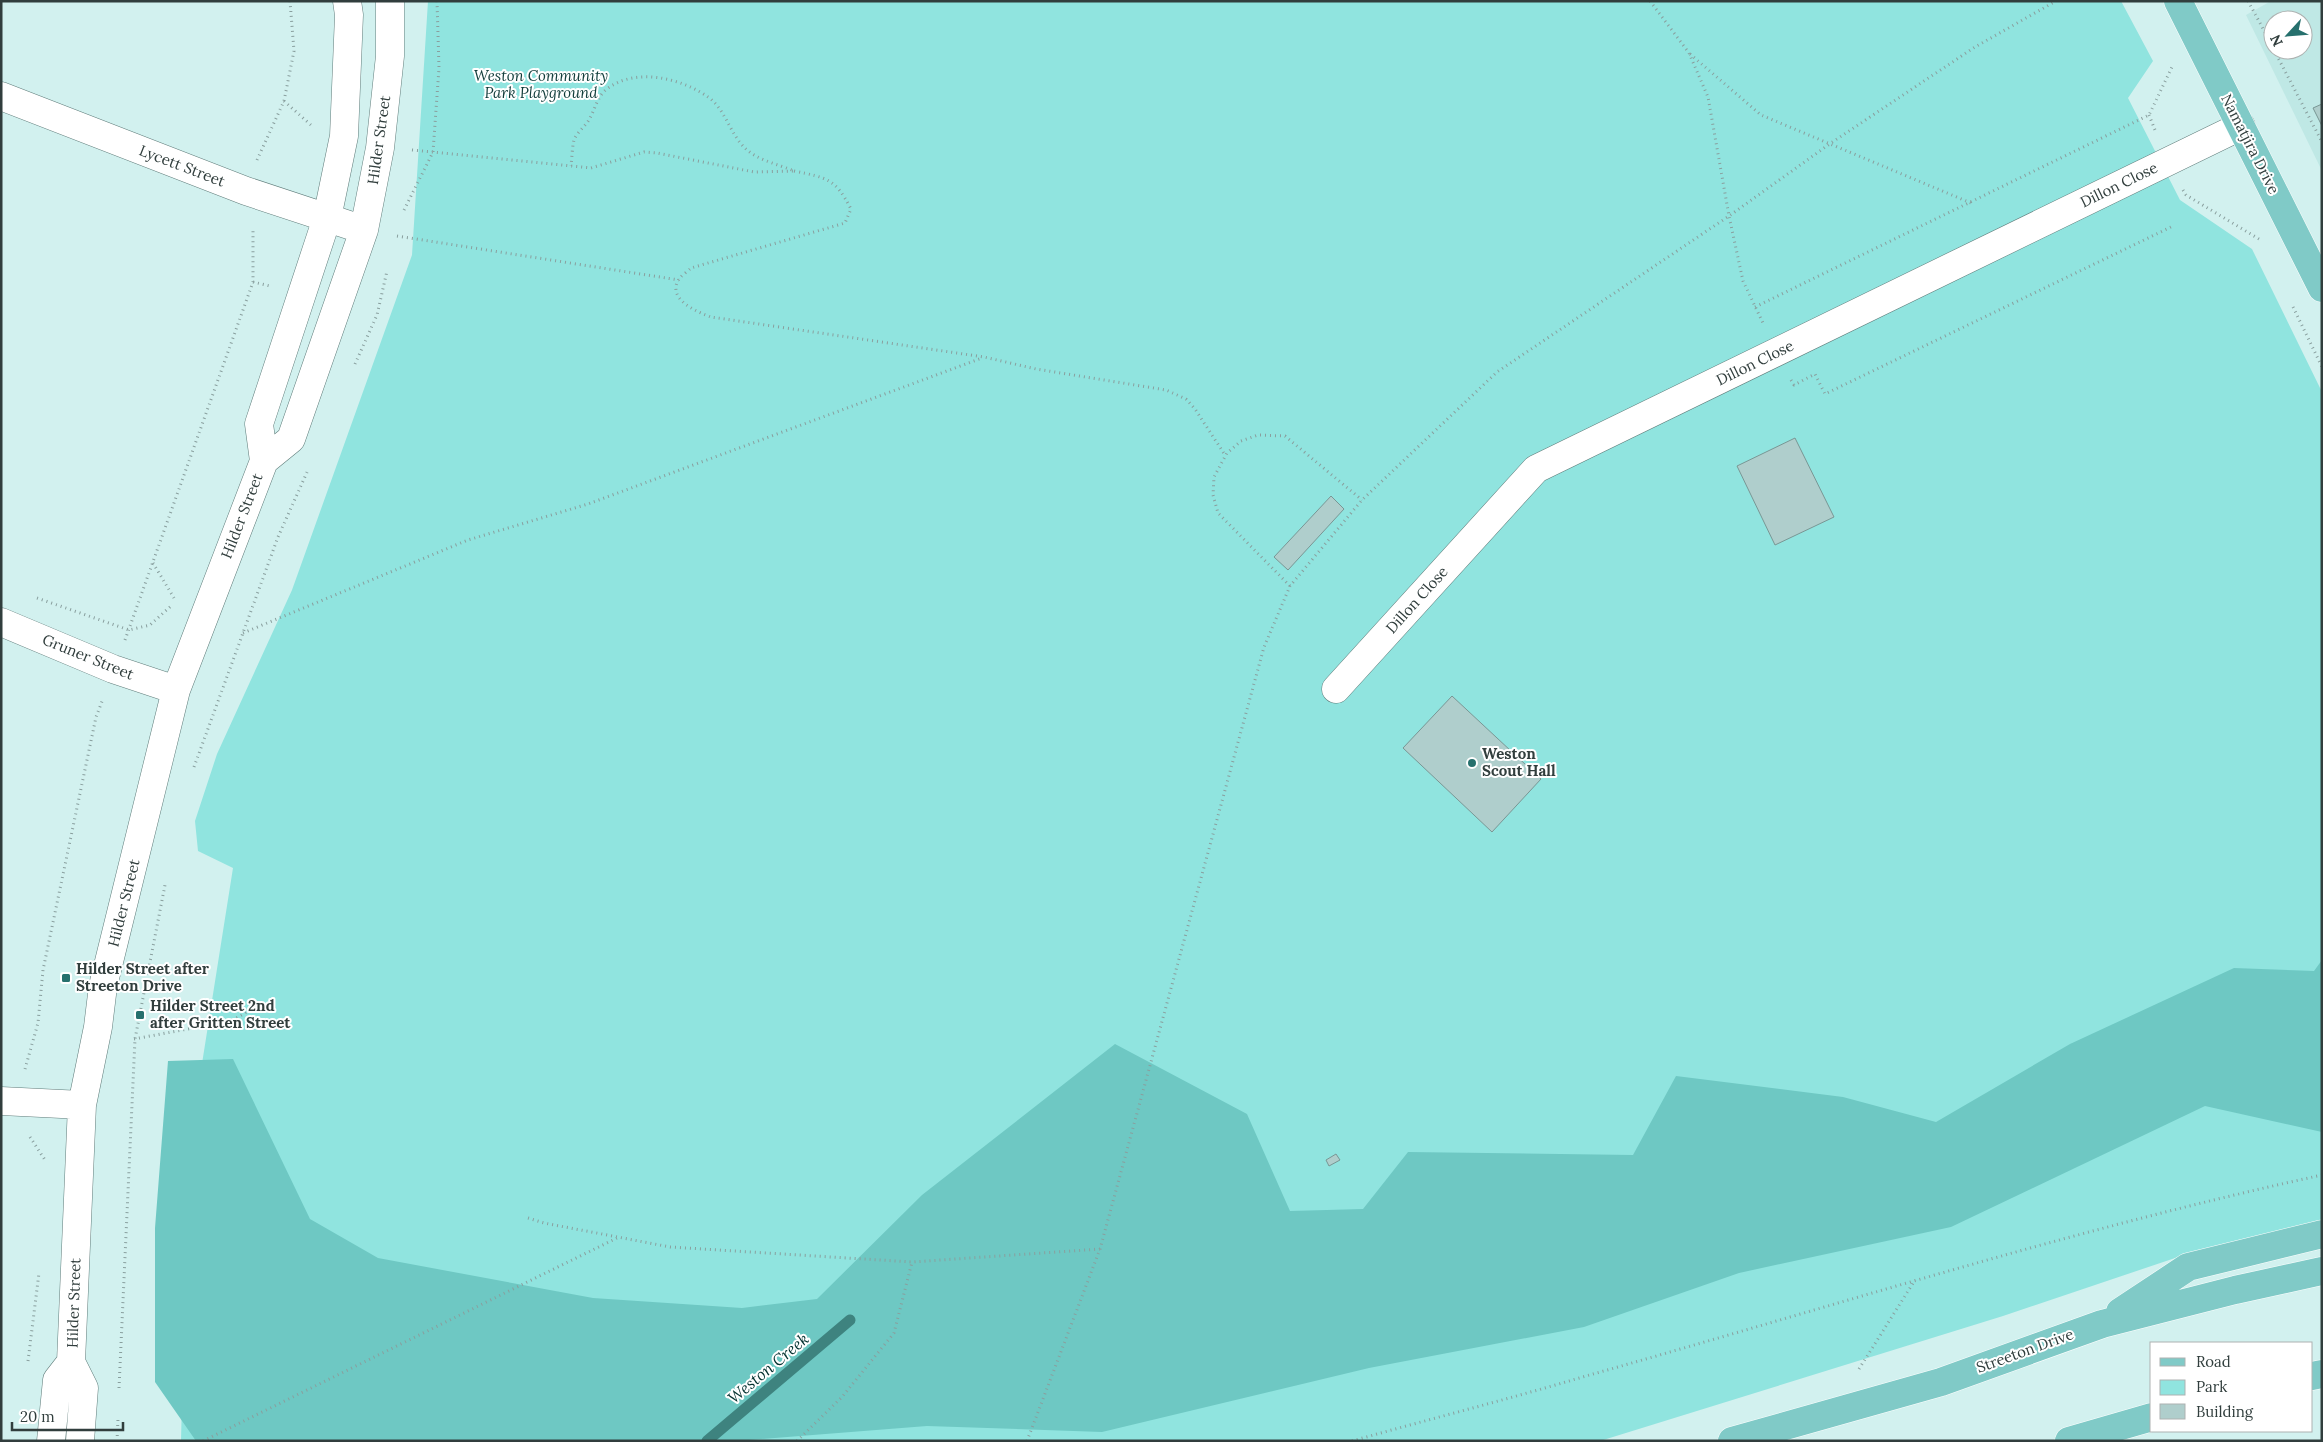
<svg xmlns="http://www.w3.org/2000/svg" width="2323" height="1442" viewBox="0 0 2323 1442" font-family="Lora,serif">
  <rect width="100%" height="100%" fill="#d2f1ef"/>
  <!-- built -->
  <path fill="#bfe8e5" fill-rule="evenodd" d="M2271 1H2322V171L2246 15ZM2273 20H2303V50H2273Z"/>
  <!-- green -->
  <path fill="#90e4df" d="M428 1H2121L2153 61 2128 98 2180 200 2252 249 2322 392V1223L2187 1254 2003 1316 1600 1441H181L188 1152 233 868 198 851 195 821 217 754 292 590 412 255Z"/>
  <!-- forest -->
  <path fill="#6ec8c3" d="M2322 960V1132L2205 1106 1951 1227 1739 1273 1584 1327 1369 1368 1102 1432 927 1426 736 1441H196L155 1382V1228L168 1061 233 1059 310 1219 378 1258 593 1298 742 1308 817 1299 922 1195 1115 1044 1247 1114 1290 1211 1363 1209 1408 1152 1633 1155 1676 1076 1843 1097 1936 1122 2070 1044 2234 968 2314 971Z"/>
  <g fill="none" stroke-linecap="round" stroke-linejoin="round">
    <!-- stream -->
    <path stroke="#3e837f" stroke-width="11" d="M707 1441 850 1320"/>
  </g>
  <!-- building -->
  <path fill="#afcecc" stroke="#799694" d="M2322 104V126L2313 108Z
    M1795 438 1834 517 1775 545 1737 466Z
    M1331 496 1344 509 1288 570 1274 557Z
    M1452 696 1541 779 1492 832 1403 748Z
    M1336 1154 1340 1160 1329 1166 1326 1160Z"/>
  <g fill="none" stroke-linecap="round" stroke-linejoin="round">
    <defs>
      <path id="minor" d="M1 96 246 191 364 230
        M264 461 291 439 364 230 380 148 390 56V1
        M1 622 113 669 176 690
        M1336 689 1536 469 2241 126
        M1 1101 82 1105
        M51 1441 57 1380 71 1362
        M80 1441 84 1388 71 1362 82 1105 98 1027 103 986 176 690 264 461 259 424 327 218 344 136 349 15 347 1"/>
      <path id="major" d="M2178 1 2322 288
        M2120 1312 2188 1267 2322 1234
        M2312 1376 2322 1374
        M1732 1441 1941 1382 2102 1324 2235 1290 2322 1271
        M2069 1441 2152 1417"/>
    </defs>
    <!-- minor casing -->
    <use href="#minor" stroke="#607d7b" stroke-width="29"/>
    <!-- major casing -->
    <use href="#major" stroke="#fff" stroke-width="29"/>
    <!-- path -->
    <path stroke="#899f9e" stroke-width="3" stroke-dasharray="1 4" stroke-linecap="butt" d="M1650 1 1689 53 1708 97 1729 216 1743 281 1763 323
      M2248 1 2273 47
      M2274 50 2322 142
      M1690 54 1761 115 1971 203
      M284 101 312 126
      M2149 115 2155 130
      M412 150 433 152 571 166 591 168 644 152 657 153 754 172 794 171C778 164 755 160 743 146 729 131 725 109 708 97 681 78 635 67 607 89 598 95 595 109 590 118 586 126 577 132 574 140 572 148 572 158 571 166
      M257 160 284 101 294 51 290 1
      M794 171C827 178 835 178 851 209L845 223 691 268C688 271 682 275 679 279 666 299 697 312 711 317L984 357 1036 369 1166 390 1186 399 1195 409 1225 455
      M2183 190 2186 195 2259 239
      M404 210 433 152 439 68 437 1
      M397 236 679 280
      M253 282 270 286
      M1755 307 2149 115 2173 65
      M2293 307 2322 367
      M355 364 377 315 387 271
      M1791 380 1794 385 1815 374 1825 394 2173 226
      M153 563 174 598
      M1290 586 1218 513 1213 495 1214 477 1227 453 1241 441 1258 435 1285 436 1362 500
      M37 598 129 630 150 625 171 606
      M243 633 468 540 588 504 982 358
      M125 640 253 282V228
      M194 767 278 537 308 470
      M134 1039 231 1021 256 1007
      M25 1069 38 1023 43 970 96 717 103 699
      M30 1137 45 1160
      M528 1218 544 1223 670 1247 912 1262 1100 1249
      M28 1361 39 1273
      M1859 1369 1915 1280
      M119 1388 135 1039 165 885
      M117 1441 118 1419
      M203 1441 617 1238
      M797 1441 842 1397 894 1333 912 1262
      M1027 1441 1100 1249 1264 647 1290 586 1362 500 1497 372 1729 216 1831 143 1975 47 2056 1
      M1352 1441C1430 1419 1509 1399 1586 1376 1831 1307 2073 1229 2322 1175"/>
    <!-- minor -->
    <use href="#minor" stroke="#fff" stroke-width="28"/>
    <!-- major -->
    <use href="#major" stroke="#80cac7" stroke-width="28"/>
  </g>
  <!-- markers -->
  <g fill="#26706d" stroke="#fff" stroke-width="2">
    <circle cx="1472" cy="763" r="5"/>
    <rect x="61" y="973" width="10" height="10" rx="2.5"/>
    <rect x="135" y="1010" width="10" height="10" rx="2.5"/>
  </g>
  <g text-anchor="middle" stroke-width="4" stroke-linejoin="round" paint-order="stroke">
    <!-- park labels -->
    <g font-size="15" font-style="italic" fill="#103c3a" stroke="#fff">
      <text x="541" y="81">Weston Community<tspan x="541" dy="17">Park Playground</tspan></text>
    </g>
    <!-- street labels -->
    <g font-size="15" fill="#313e3d" stroke="#fff">
      <text transform="translate(379 140) rotate(-82)" y="5">Hilder Street</text>
      <text transform="translate(2250 144) rotate(63)" y="5">Namatjira Drive</text>
      <text transform="translate(182 166) rotate(21)" y="5">Lycett Street</text>
      <text transform="translate(2119 185) rotate(-26)" y="5">Dillon Close</text>
      <text transform="translate(1755 363) rotate(-26)" y="5">Dillon Close</text>
      <text transform="translate(242 516) rotate(-69)" y="5">Hilder Street</text>
      <text transform="translate(1417 600) rotate(-48)" y="5">Dillon Close</text>
      <text transform="translate(88 657) rotate(22)" y="5">Gruner Street</text>
      <text transform="translate(124 903) rotate(-76)" y="5">Hilder Street</text>
      <text transform="translate(74 1303) rotate(-88)" y="5">Hilder Street</text>
      <text transform="translate(2025 1351) rotate(-20)" y="5">Streeton Drive</text>
    </g>
    <!-- poi labels -->
    <g font-size="15" font-weight="bold" fill="#313e3d" stroke="#fff" text-anchor="start">
      <text x="1482" y="759">Weston<tspan x="1482" dy="17">Scout Hall</tspan></text>
      <text x="76" y="974">Hilder Street after<tspan x="76" dy="17">Streeton Drive</tspan></text>
      <text x="150" y="1011">Hilder Street 2nd<tspan x="150" dy="17">after Gritten Street</tspan></text>
    </g>
    <!-- water labels -->
    <g font-size="16" font-style="italic" fill="#03312f" stroke="#fff">
      <text transform="translate(768 1368) rotate(-40)" y="6">Weston Creek</text>
    </g>
  </g>
  <!-- border -->
  <rect width="2323" height="1442" fill="none" stroke="#313e3d" stroke-width="5"/>
  <!-- legend -->
  <rect x="2150" y="1342" width="162" height="90" fill="#ffffff" stroke="#adb2b1"/>
  <rect x="2160" y="1358" width="25" height="8" fill="#80cac7" stroke="#adb2b1"/>
  <text x="2196" y="1367" font-size="15" fill="#313e3d">Road</text>
  <rect x="2160" y="1380" width="25" height="15" fill="#90e4df" stroke="#adb2b1"/>
  <text x="2196" y="1392" font-size="15" fill="#313e3d">Park</text>
  <rect x="2160" y="1404" width="25" height="15" fill="#afcecc" stroke="#adb2b1"/>
  <text x="2196" y="1417" font-size="15" fill="#313e3d">Building</text>
  <!-- north arrow -->
  <g transform="translate(2288 35) rotate(244)"><circle r="24" fill="#ffffff" stroke="#adb2b1"/>
  <path d="M0-4L9 19L0 12L-9 19Z" fill="#26706d"/>
  <text y="-8" font-size="14" font-weight="bold" text-anchor="middle" fill="#313e3d">N</text>
  </g>
  <!-- scale -->
  <path d="M12 1422v8h111v-8" fill="none" stroke="#313e3d" stroke-width="2.5"/>
  <text x="20" y="1422" font-size="15" fill="#313e3d" stroke="#ffffff" stroke-width="4" paint-order="stroke">20 m</text>
</svg>
